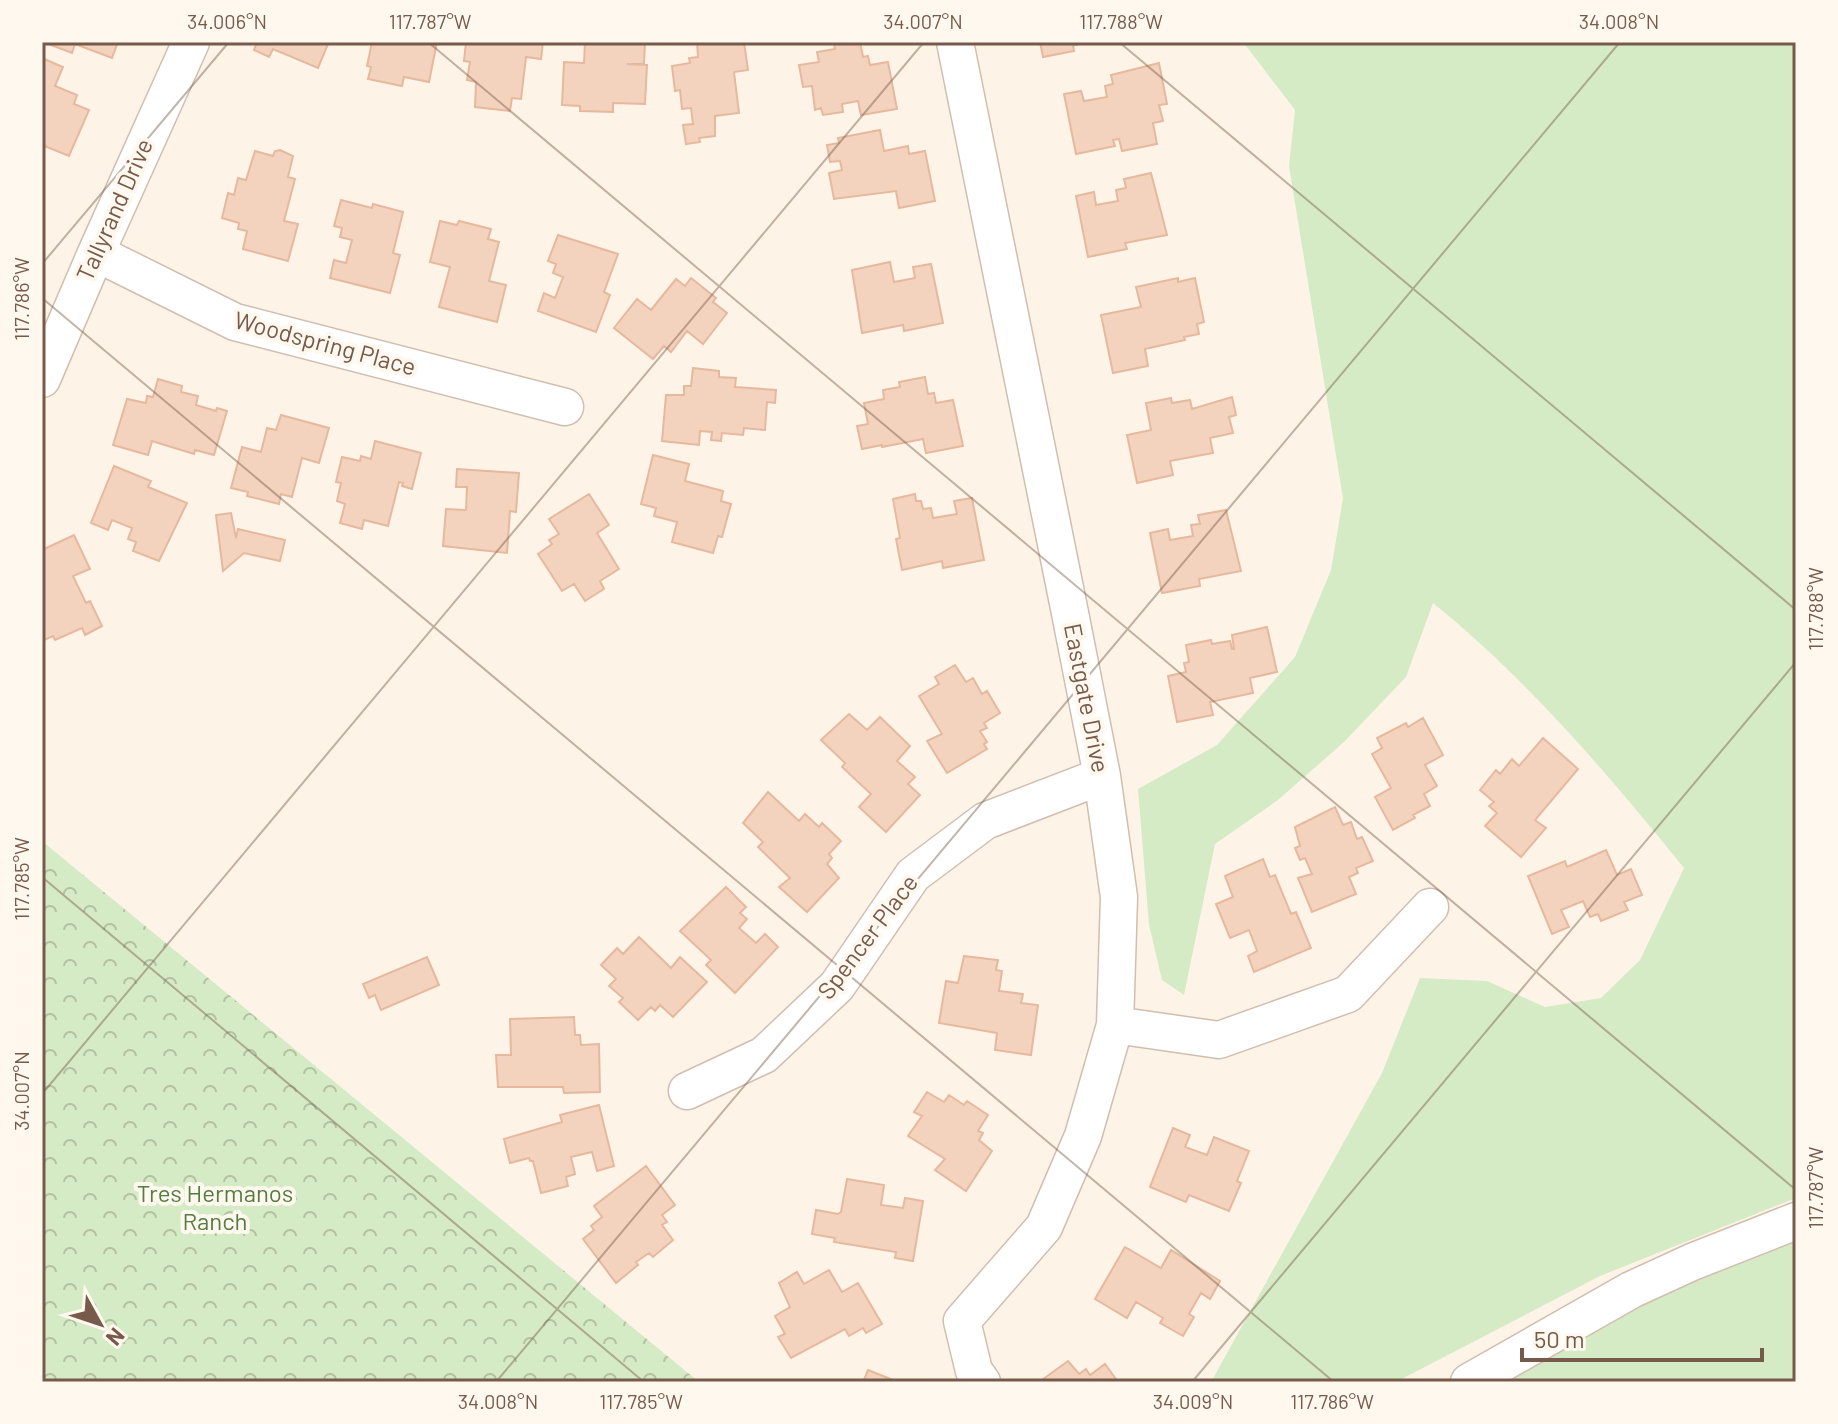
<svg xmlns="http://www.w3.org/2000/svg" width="1838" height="1424" viewBox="0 0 1838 1424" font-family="Barlow,sans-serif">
  <defs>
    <pattern id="forest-crowns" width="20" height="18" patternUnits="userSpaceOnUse" patternTransform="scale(2)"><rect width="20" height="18" fill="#d5ebc5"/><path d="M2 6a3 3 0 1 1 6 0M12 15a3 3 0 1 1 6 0" fill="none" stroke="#b2c1a2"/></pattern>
  </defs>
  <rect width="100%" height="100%" fill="#fdf4e7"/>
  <!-- grass -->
  <path fill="#d5ebc5" d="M1243 42H1796V1198L1600 1276 1396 1382H1211L1382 1073 1420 978 1487 981 1545 1007 1601 998 1640 960 1684 868C1608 774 1527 679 1433 603L1406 677 1344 742 1278 800 1215 844 1184 995 1162 980 1149 925 1138 789 1217 745 1295 657 1331 570 1343 498 1289 166 1295 110Z
    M1796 1226V1382H1495L1551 1350Z"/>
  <!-- forest -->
  <path fill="url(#forest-crowns)" d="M42 841 699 1382H42Z"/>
  <!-- building -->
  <path fill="#f3d2be" stroke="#e6b99e" stroke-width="2" d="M43 42H118L112 58 75 44 72 53Z
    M257 42H322L328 44 318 68 273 49 269 57 254 50Z
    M372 42H437L429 82 404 77 402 86 368 79 371 67 367 66Z
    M466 42H543L541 59 526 57 521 99 512 98 510 111 475 107 476 82 467 80 470 62 464 61Z
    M585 42H645L644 64H627L647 65 645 104 613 103V112L580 111V106L562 105 564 62 584 63Z
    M697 42H744L748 70 734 72 739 113 715 116V136L699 138 700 142 686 144 683 125 693 124 691 108 682 109 680 90 675 91 672 66 690 63 689 58 698 57Z
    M860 42 863 57 868 56 870 65 888 62 897 109 861 115 858 101 842 104 843 112 823 115 821 108 815 110 812 86 803 87 799 65 819 62 817 52 835 49 834 43Z
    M1040 42H1076L1077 45H1073L1074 51 1043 57Z
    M42 58 63 67 55 86 77 95 74 104 89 110 69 156 42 145Z
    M1159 63 1167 104 1159 105 1163 121 1153 123 1157 144 1122 151 1119 139 1113 140 1115 146 1076 154 1064 94 1081 91 1084 101 1107 97 1105 86 1113 84 1111 75Z
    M880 130 884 151 908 146 909 154 925 151 935 201 899 208 896 191 834 199 829 173 842 170 840 161 830 162 827 145 839 143 838 138Z
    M280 150 293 156 288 177 295 179 284 221 298 224 288 261 243 249 247 231 238 229 239 223 222 218 228 193 234 195 238 178 246 180 255 151 273 156 275 151Z
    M1151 173 1167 235 1125 243 1127 249 1088 257 1076 196 1094 192 1096 205 1118 201 1116 190 1126 188 1124 179Z
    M341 200 372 208 373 204 403 212 393 253 400 255 390 293 330 278 334 260 346 263 352 240 340 237 342 228 334 226Z
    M440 221 457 225 459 221 491 229 488 239 499 242 489 281 506 285 497 322 439 307 450 267 430 262Z
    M558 235 618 254 604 292 610 295 596 332 538 311 544 293 555 298 563 277 553 273 556 264 548 261Z
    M890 262 894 282 915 278 913 267 931 264 943 323 904 331 903 325 862 333 852 270Z
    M691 278 716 298 713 302 727 313 703 344 687 331 671 352 664 346 653 359 614 328 637 299 651 310 676 279 685 286Z
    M1178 278V282L1195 278 1204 322 1197 324 1199 334 1184 337 1185 340 1145 349 1148 366 1113 373 1101 315 1141 307 1136 287Z
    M693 368 719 371V377L736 378 735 387 776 390 775 403 767 402 765 430 744 428 743 435 722 433 721 441 711 440 712 432 700 431 699 445 662 441 666 395H684V386H691Z
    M925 377 928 394 934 393 936 403 953 400 963 446 926 453 923 439 882 447V445L862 449 857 426 868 424 864 403 884 399 883 390 900 387 899 382Z
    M158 379 182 386 181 392 198 396 196 405 216 411 217 408 227 411 214 455 195 450 194 454 152 441 148 455 113 445 127 399 146 403 147 396 153 397Z
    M1232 397 1236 415 1229 417 1233 433 1210 438 1213 453 1170 461 1173 475 1137 483 1127 435 1151 430 1146 403 1171 398 1172 403 1190 400 1192 409Z
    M281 415 329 428 319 463 302 458 292 497 281 494 279 504 247 496 248 492 231 488 242 447 261 452 267 428 276 430Z
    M375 441 421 453 412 489 402 486 403 483 399 482 388 526 364 520 362 529 340 523 345 504 337 501 341 483 336 482 342 457 360 461 361 456 371 459Z
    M653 455 689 464 685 481 723 491 721 501 731 504 722 537 718 536 713 553 672 542 677 522 654 516 656 508 641 504Z
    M114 466 151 481 148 487 187 503 159 561 133 551 136 542 128 539 132 528 112 520 108 530 91 523Z
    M457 469 519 473 516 512 510 511 507 553 443 546 446 509 466 510 467 487H456Z
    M589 494 609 525 597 533 619 569 600 581 604 589 585 601 574 584 562 591 538 554 552 544 549 540 559 534 549 519Z
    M915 494 916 501H921L923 509 931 508 933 518 957 514 954 501 972 498 984 560 943 568 942 561 902 570 896 539 900 538 893 499Z
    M1226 510 1241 571 1199 579 1200 586 1162 593 1150 533 1168 529 1170 540 1193 536 1191 525 1200 524 1198 515Z
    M231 513 236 538 238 529 285 540 280 561 244 553 223 571 216 515Z
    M74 535 90 569 73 576 86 603 90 601 102 626 85 635 82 628 55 640 53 636 42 641V550Z
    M1267 627 1277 672 1250 678 1253 693 1210 702 1213 715 1177 722 1168 676 1186 672 1184 663 1189 662 1186 645 1211 640 1212 644 1230 641 1232 649H1234L1232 635Z
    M955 665 966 682 973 678 982 694 987 691 1000 713 984 723 987 728 980 731 987 742 984 744 987 749 947 773 927 741 942 734 919 696 939 684 935 677Z
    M849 714 867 730 880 717 910 746 897 761 915 777 908 784 920 795 886 832 859 807 871 794 842 767 845 763 821 740Z
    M1423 718 1443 755 1425 765 1437 786 1424 794 1430 806 1413 815 1415 818 1393 830 1375 797 1391 788 1372 754 1382 748 1377 738 1406 723 1408 727Z
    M1543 738 1578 769 1535 820 1546 828 1521 857 1485 826 1497 813 1489 806 1494 802 1480 790 1496 770 1500 774 1512 759 1519 766Z
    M768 792 799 821 805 814 819 827 822 823 841 841 829 854 832 858 827 864 839 878 807 912 779 887 790 878 758 847 763 842 743 823Z
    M1335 807 1343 825 1351 822 1357 839 1362 837 1373 861 1356 868 1358 873 1349 877 1356 894 1312 912 1298 878 1312 874 1305 858 1300 860 1295 848 1300 846 1295 827Z
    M1606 850 1617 875 1631 869 1642 895 1624 902 1628 910 1601 921 1598 914 1590 917 1583 901 1561 910 1569 927 1552 934 1528 876 1565 861 1567 867Z
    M1263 859 1270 877 1275 875 1291 914 1296 912 1311 948 1254 972 1248 956 1257 951 1249 930 1230 938 1216 904 1233 897 1225 876Z
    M726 887 746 907 740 913 747 919 739 928 756 943 765 934 778 947 735 993 706 965 711 960 680 931Z
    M639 937 671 968 680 957 707 982 673 1017 660 1005 655 1011 651 1007 638 1020 619 1002 623 998 609 986 616 979 601 965 617 948 623 954Z
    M964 956 998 960 996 970 1002 971 999 991 1023 994 1021 1003 1038 1005 1031 1055 995 1050 997 1033 939 1023 946 981 958 983Z
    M427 957 439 985 381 1010 375 995 369 998 363 984Z
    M574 1017 575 1035H580L581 1045 599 1044 600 1092 564 1093 563 1087H498L496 1055H511L510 1019Z
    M927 1092 944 1102 949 1095 964 1105 967 1101 988 1115 978 1131 983 1133 979 1140 992 1151 966 1191 935 1170 945 1159 908 1136 922 1116 914 1112Z
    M599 1105 614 1166 597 1171 592 1152 571 1157 575 1174 566 1177 568 1186 541 1193 533 1161H530L529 1158 510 1163 504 1139 562 1122 560 1115Z
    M1173 1128 1190 1135 1185 1147 1207 1155 1214 1137 1249 1151 1237 1181 1241 1183 1229 1211 1189 1195 1186 1202 1150 1187Z
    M646 1166 675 1205 662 1215 667 1222 662 1225 673 1240 653 1257 649 1253 636 1262 638 1265 616 1283 583 1239 594 1230 591 1226 602 1217 594 1206Z
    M847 1179 884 1185 881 1205 903 1208 905 1198 923 1201 913 1261 895 1258 896 1252 834 1242 835 1238 812 1234 816 1210 838 1214 841 1212Z
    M1125 1247 1161 1268 1171 1250 1220 1281 1210 1299 1201 1293 1189 1314 1194 1317 1183 1336 1160 1323 1163 1318 1136 1302 1127 1318 1095 1299Z
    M829 1270 842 1292 858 1283 882 1324 866 1333 863 1328 849 1336 845 1329 791 1358 778 1337 785 1334 775 1316 790 1307 779 1283 797 1272 804 1284Z
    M1068 1361 1079 1374 1086 1369 1090 1375 1105 1364 1118 1382H1039Z
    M868 1370 898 1382H863Z"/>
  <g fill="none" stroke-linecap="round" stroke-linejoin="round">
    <defs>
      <path id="minor" d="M955 42 1071 618 1102 776 1119 897 1115 1025 1083 1136 1044 1227 962 1321 974 1371 982 1382
        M96 253 235 322 565 407
        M42 379 96 253 191 42
        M1115 1025 1219 1040 1348 994 1430 907
        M687 1091 764 1055 837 986 913 875 985 821 1102 776
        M1469 1382 1631 1290 1692 1262 1796 1221"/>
    </defs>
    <!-- minor casing -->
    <use href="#minor" stroke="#d1beaf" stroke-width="39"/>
    <!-- minor -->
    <use href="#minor" stroke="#fff" stroke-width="36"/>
  </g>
  <!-- ticks -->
  <path fill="none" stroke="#775a4a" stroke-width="2" stroke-opacity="0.45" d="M428 42 1796 1190M1119 42 1796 610M42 264 229 42M42 298 1334 1382M42 877 644 1382M42 1094 924 42M496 1382 1620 42M1192 1382 1796 662"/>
  <g text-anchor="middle" stroke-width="8" stroke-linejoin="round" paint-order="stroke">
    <!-- street labels -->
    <g font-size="24" fill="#775a4a" stroke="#fff8ee">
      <text transform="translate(115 210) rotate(-66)" y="8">Tallyrand Drive</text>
      <text transform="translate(325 344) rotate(15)" y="8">Woodspring Place</text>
      <text transform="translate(1086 698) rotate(79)" y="8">Eastgate Drive</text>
      <text transform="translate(868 937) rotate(-53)" y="8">Spencer Place</text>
    </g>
    <!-- park labels -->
    <g font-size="24" fill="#547d42" stroke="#fff8ee">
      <text x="215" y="1202">Tres Hermanos<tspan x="215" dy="28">Ranch</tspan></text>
    </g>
  </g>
  <!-- border -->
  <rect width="1838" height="1424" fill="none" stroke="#fff8ee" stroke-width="88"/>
  <!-- north arrow -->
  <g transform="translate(100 1324) rotate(130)" stroke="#fff8ee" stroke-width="6" paint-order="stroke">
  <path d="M0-6L14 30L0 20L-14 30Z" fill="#775a4a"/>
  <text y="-12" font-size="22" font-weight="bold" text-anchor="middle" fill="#775a4a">N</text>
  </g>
  <!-- scale -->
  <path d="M1522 1348v12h240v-12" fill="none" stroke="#775a4a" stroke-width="4"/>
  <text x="1534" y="1348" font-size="24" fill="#775a4a" stroke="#fff8ee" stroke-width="6" paint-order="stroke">50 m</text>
  <rect x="44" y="44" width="1750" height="1336" fill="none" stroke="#775a4a" stroke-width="3"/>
  <g font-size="20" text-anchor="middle" fill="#775a4a">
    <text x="227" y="29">34.006°N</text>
    <text x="430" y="29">117.787°W</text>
    <text x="923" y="29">34.007°N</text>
    <text x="1121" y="29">117.788°W</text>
    <text x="1619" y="29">34.008°N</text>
    <text transform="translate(22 299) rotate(-90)" y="7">117.786°W</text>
    <text transform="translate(1816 609) rotate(-90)" y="7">117.788°W</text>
    <text transform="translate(22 879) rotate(-90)" y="7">117.785°W</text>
    <text transform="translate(22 1091) rotate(-90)" y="7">34.007°N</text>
    <text transform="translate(1816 1188) rotate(-90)" y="7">117.787°W</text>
    <text x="498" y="1409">34.008°N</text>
    <text x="641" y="1409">117.785°W</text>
    <text x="1193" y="1409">34.009°N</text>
    <text x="1332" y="1409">117.786°W</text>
  </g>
</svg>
